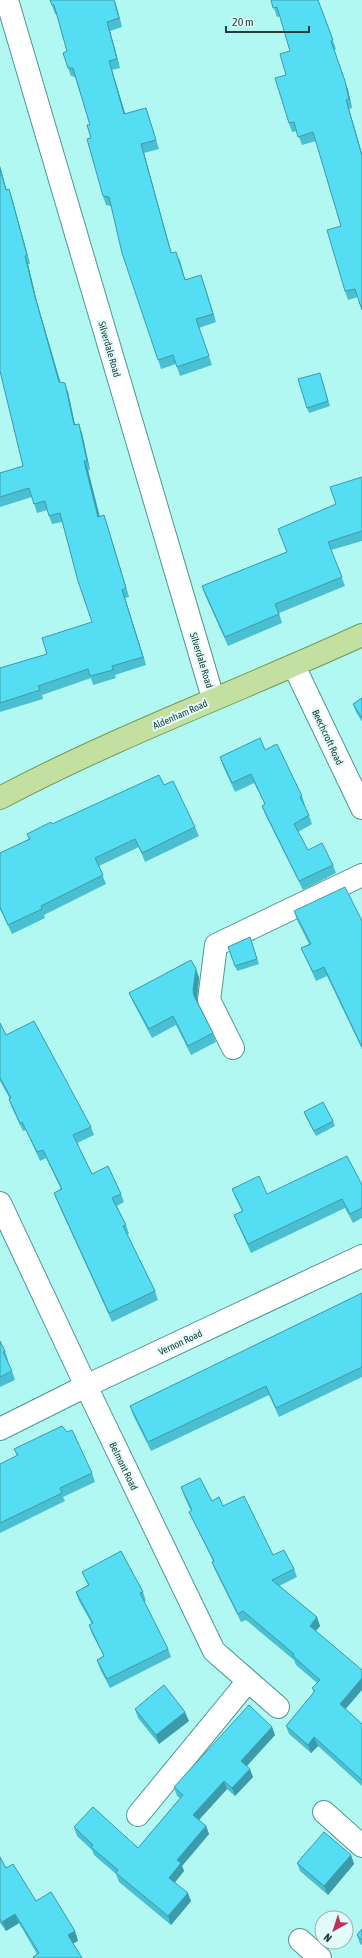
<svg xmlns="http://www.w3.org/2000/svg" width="362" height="1958" viewBox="0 0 362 1958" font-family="'Asap Condensed',sans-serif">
  <rect width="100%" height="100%" fill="#b2f8f2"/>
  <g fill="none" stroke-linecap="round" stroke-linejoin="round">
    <defs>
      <path id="minor" d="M7 0 213 698
        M294 666 362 808
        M233 1048 209 1000 216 945 362 875
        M0 1203 86 1386 214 1651 278 1707
        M0 1429 86 1386 362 1256
        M324 1812 362 1846
        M138 1815 248 1681
        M300 1940 320 1958"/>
      <path id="major" d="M0 798C117 736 242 690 362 635"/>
    </defs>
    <!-- minor casing -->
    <use href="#minor" stroke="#519590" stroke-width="24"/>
    <!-- major casing -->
    <use href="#major" stroke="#729b54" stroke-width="24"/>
    <!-- minor -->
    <use href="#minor" stroke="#fff" stroke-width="22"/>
    <!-- major -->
    <use href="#major" stroke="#c4e0a0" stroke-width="22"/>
  </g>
  <!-- wall -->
  <path fill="#49bfd1" d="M50 0H114L122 27 110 31 120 68 112 70 125 114 146 108 149 117 159 149 144 153 171 253 180 260 185 279 204 284 216 322 199 328 212 365 180 376 176 364 161 369 111 206 106 205 103 196 91 138 90 125 75 77 71 76 68 68 67 51 57 14H55Z
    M271 0H318L336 49 334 50 348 90 352 108 349 109 362 154V310L358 297 348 300 345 291 341 226 316 141 302 145 297 131 292 132 289 123 286 75 290 51 280 16 277 17Z
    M0 166 6 190 12 198 30 264H28L37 302 60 382 68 392 75 425 82 433 90 470H88L99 516 107 524 129 597 125 598 146 665 115 675 116 678 93 685 91 678 42 695 43 699 0 712V668L47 654 92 622 62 522 52 524 47 510 37 513 32 497 0 507V473L23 466 0 371Z
    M321 378 330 406 309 413 307 408Z
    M362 477V541L331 550 345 586 279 613 282 623 228 646 205 595 202 586 286 552 336 504Z
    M362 698V722L356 712 353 704Z
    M265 750 302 796 305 805H304L309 815 312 824 298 832 308 850 333 865 336 873 303 890 265 814 262 806 265 804 254 783 235 792 223 766 220 757Z
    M164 785 195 827 199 836 145 862 139 847 99 866 106 884 44 915 45 918 12 934 0 909V853L29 839 27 834Z
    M294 911 362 921V1049L327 976 316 981 305 957 301 948 309 944 297 920Z
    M250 937 259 964 237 971 228 947Z
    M196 969 199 978 197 998V1002L213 1033 216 1042 191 1055 176 1025 152 1038 133 1002 129 993Z
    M0 1023 6 1035 91 1127 94 1135 77 1143 92 1174 121 1194 124 1202 117 1206 126 1225 129 1234H127L155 1291 158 1300 112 1322 57 1201 54 1193 61 1189 46 1158 40 1161 26 1130 23 1131 12 1108 9 1099H10L0 1081Z
    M304 1112 333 1121 335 1126 316 1136 306 1117Z
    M362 1185V1218L353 1223 345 1208 251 1253 237 1223 234 1215 242 1211 235 1197 232 1189 267 1194Z
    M362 1293V1377L279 1417 269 1395 151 1451 133 1415 130 1406Z
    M0 1341 5 1351 8 1360 7 1361 12 1371 15 1380 0 1387Z
    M14 1449 92 1473 95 1482 63 1497 65 1501 0 1533V1464L17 1456Z
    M181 1487 223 1506 273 1555 294 1569 297 1577 279 1586 317 1617 320 1626 316 1631 346 1709 362 1724V1786L318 1746 311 1753 289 1734 286 1726 314 1692 312 1688 317 1683 296 1665 294 1660 246 1620 241 1622 215 1570 212 1562 213 1561 193 1520 189 1512 191 1511 184 1496Z
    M82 1572 143 1592 146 1601 144 1602 168 1649 171 1657 110 1688 100 1669 97 1660 104 1656 92 1634 89 1625 92 1624 79 1601 76 1592 88 1585Z
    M135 1709 189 1721 159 1744 138 1718Z
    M272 1727 275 1735 247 1766 253 1777 235 1796 227 1789 199 1820 206 1826 209 1834 182 1866 184 1871 175 1882 191 1901 171 1925 119 1882 116 1874 94 1855 92 1850 77 1836 74 1827 138 1848 180 1798 177 1796 174 1787Z
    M351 1855 354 1864 328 1895 300 1871 297 1863Z
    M0 1857 6 1868 36 1901 75 1931 78 1941 37 1954 19 1923 6 1931 0 1923Z
    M362 1929V1945L360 1944 357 1935Z"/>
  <!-- shaded-wall -->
  <path fill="#3c9baa" d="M114 0 116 4 122 27 119 18Z
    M107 22 110 31 120 68 117 59Z
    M331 41 348 90 352 108 349 99Z
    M109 61 112 70 128 123 124 114Z
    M346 100 349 109 362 154V156Z
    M141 144 144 153 174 262 171 253Z
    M0 166 9 199 6 190 0 169Z
    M9 189 12 198 30 264 27 255Z
    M25 256 28 264 37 302 63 391 59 382 34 293Z
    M201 275 204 284 216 322 213 314Z
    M65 383 68 392 77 434 74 425Z
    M79 424 82 433 90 470 87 461Z
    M84 461 88 470 102 525 98 517Z
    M104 515 107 524 129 597 126 588Z
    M122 590 125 598 146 665 143 657Z
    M196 969 199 978 197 998 198 1005 194 996 193 990Z
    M317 1617 320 1626 313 1634 310 1626Z
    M362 1678V1690L343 1712 340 1704Z
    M185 1712 189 1721 159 1744 156 1735Z
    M272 1727 275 1735 244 1769 241 1761Z
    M314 1737 318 1746 311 1753 308 1745Z
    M250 1769 253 1777 235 1796 232 1788Z
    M224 1781 227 1789 196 1823 193 1815Z
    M206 1826 209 1834 182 1866 184 1871 172 1886 169 1878 177 1860Z
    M351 1855 354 1864 328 1895 324 1886Z
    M188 1893 191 1901 171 1925 168 1916Z
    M15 1914 19 1923 6 1931 2 1922Z
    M75 1931 78 1941 72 1944 68 1935Z"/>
  <!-- building -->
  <path fill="#55def3" stroke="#3c9baa" d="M50 0H114L119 18 107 22 117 59 109 61 124 114 146 108 156 140 141 144 171 253 176 252 185 280 201 275 213 314 196 319 209 356 177 367 173 355 158 360 122 253 109 197 103 196 87 139 91 138 87 125H90L73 68H68L63 53 67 51 54 5H52Z
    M271 0H318L333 40 331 41 345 81 349 99 346 100 362 156V310L355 289 345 291 327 230 341 226 313 132 298 137 294 122 289 123 275 78 286 75 280 54 290 51 277 7 273 8Z
    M0 169 6 190 9 189 27 255 25 256 34 293 59 382 65 383 74 425 79 424 87 461H84L98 517 104 515 126 588 122 590 143 657 112 666 113 670 90 676 88 669 38 686 40 690 0 703V668L47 654 42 638 92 622 78 581 60 513 49 516 45 501 34 504 29 488 0 497V473L23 466 0 371Z
    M320 373 328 401 307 408 298 379Z
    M362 477V531L328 542 342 577 275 604 279 614 225 637 202 586 287 552 278 529 336 504 330 487Z
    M362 698V718L353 704Z
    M260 738 265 750 277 744 302 796 300 797 309 815 294 824 308 850 322 843 333 865 299 881 262 806 265 804 251 774 232 783 220 757Z
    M159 775 164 785 173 781 195 827 142 853 135 839 95 858 103 875 41 906 42 909 8 925 0 907V853L30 839 27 834 51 822 52 824Z
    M345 887 362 921V1047L324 967 313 972 301 948 311 944 294 911Z
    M250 937 257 959 235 966 228 947Z
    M191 960 196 969 193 990 194 996 213 1033 188 1046 173 1016 149 1029 129 993Z
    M34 1021 91 1127 73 1135 92 1174 108 1166 121 1194 112 1198 126 1225 123 1226 155 1291 109 1313 54 1193 62 1189 43 1150 37 1152 22 1122 20 1123 9 1099 11 1098 0 1078V1023L6 1035Z
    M323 1102 333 1121 314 1131 304 1112Z
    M347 1156 362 1185V1208L350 1214 342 1199 248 1244 234 1215 243 1211 232 1189 259 1176 267 1194Z
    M362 1293V1367L276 1408 266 1386 148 1442 130 1406Z
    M0 1341 5 1351 3 1352 12 1371 0 1377Z
    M62 1426 67 1432 72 1430 92 1473 60 1488 62 1493 0 1523V1464L18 1455 14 1449Z
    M200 1478 212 1501 219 1497 223 1506 244 1496 273 1555 284 1550 294 1569 272 1580 317 1617 310 1626 362 1670V1678L340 1704 362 1724V1780L314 1737 308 1745 286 1726 315 1691 312 1688 320 1680 293 1656 294 1654 243 1611 238 1614 212 1562 214 1561 189 1512 192 1510 181 1487Z
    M121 1551 143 1592 140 1593 168 1649 107 1679 97 1660 104 1656 89 1625 93 1623 76 1592 89 1585 82 1572Z
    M164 1685 185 1712 156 1735 135 1709Z
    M249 1705 272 1727 241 1761 250 1769 232 1788 224 1781 193 1815 206 1826 177 1860 181 1863 169 1878 188 1893 168 1916 116 1873 118 1870 91 1847 93 1845 74 1827 93 1807 138 1848 183 1795 174 1787Z
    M324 1832 351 1855 324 1886 297 1863Z
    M0 1857 6 1868 13 1864 36 1901 51 1892 75 1931 68 1935 82 1958H34L33 1957 39 1953 15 1914 2 1922 0 1919Z
    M362 1929V1940L357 1935Z"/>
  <g text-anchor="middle" stroke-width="4" stroke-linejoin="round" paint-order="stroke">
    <!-- street labels -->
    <g font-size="10" fill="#223f3c" stroke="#e2fcfa">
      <text transform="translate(110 349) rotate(74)" y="4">Silverdale Road</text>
      <text transform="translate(202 660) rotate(73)" y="4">Silverdale Road</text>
      <text transform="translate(180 714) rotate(-24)" y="4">Aldenham Road</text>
      <text transform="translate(328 737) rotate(65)" y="4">Beechcroft Road</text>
      <text transform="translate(180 1342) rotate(-25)" y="4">Vernon Road</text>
      <text transform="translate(124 1466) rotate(64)" y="4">Belmont Road</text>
    </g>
  </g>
  <!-- north arrow -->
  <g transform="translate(334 1930) rotate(219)"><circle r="19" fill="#e2fcfa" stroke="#95b0ae"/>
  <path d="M0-3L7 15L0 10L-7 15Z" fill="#bf3059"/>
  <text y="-6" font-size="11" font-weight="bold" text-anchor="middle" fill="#223f3c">N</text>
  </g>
  <!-- scale -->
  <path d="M226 26v6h83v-6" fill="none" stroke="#223f3c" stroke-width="2"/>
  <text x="232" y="26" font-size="12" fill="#223f3c" stroke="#e2fcfa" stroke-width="3" paint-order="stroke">20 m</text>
</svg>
